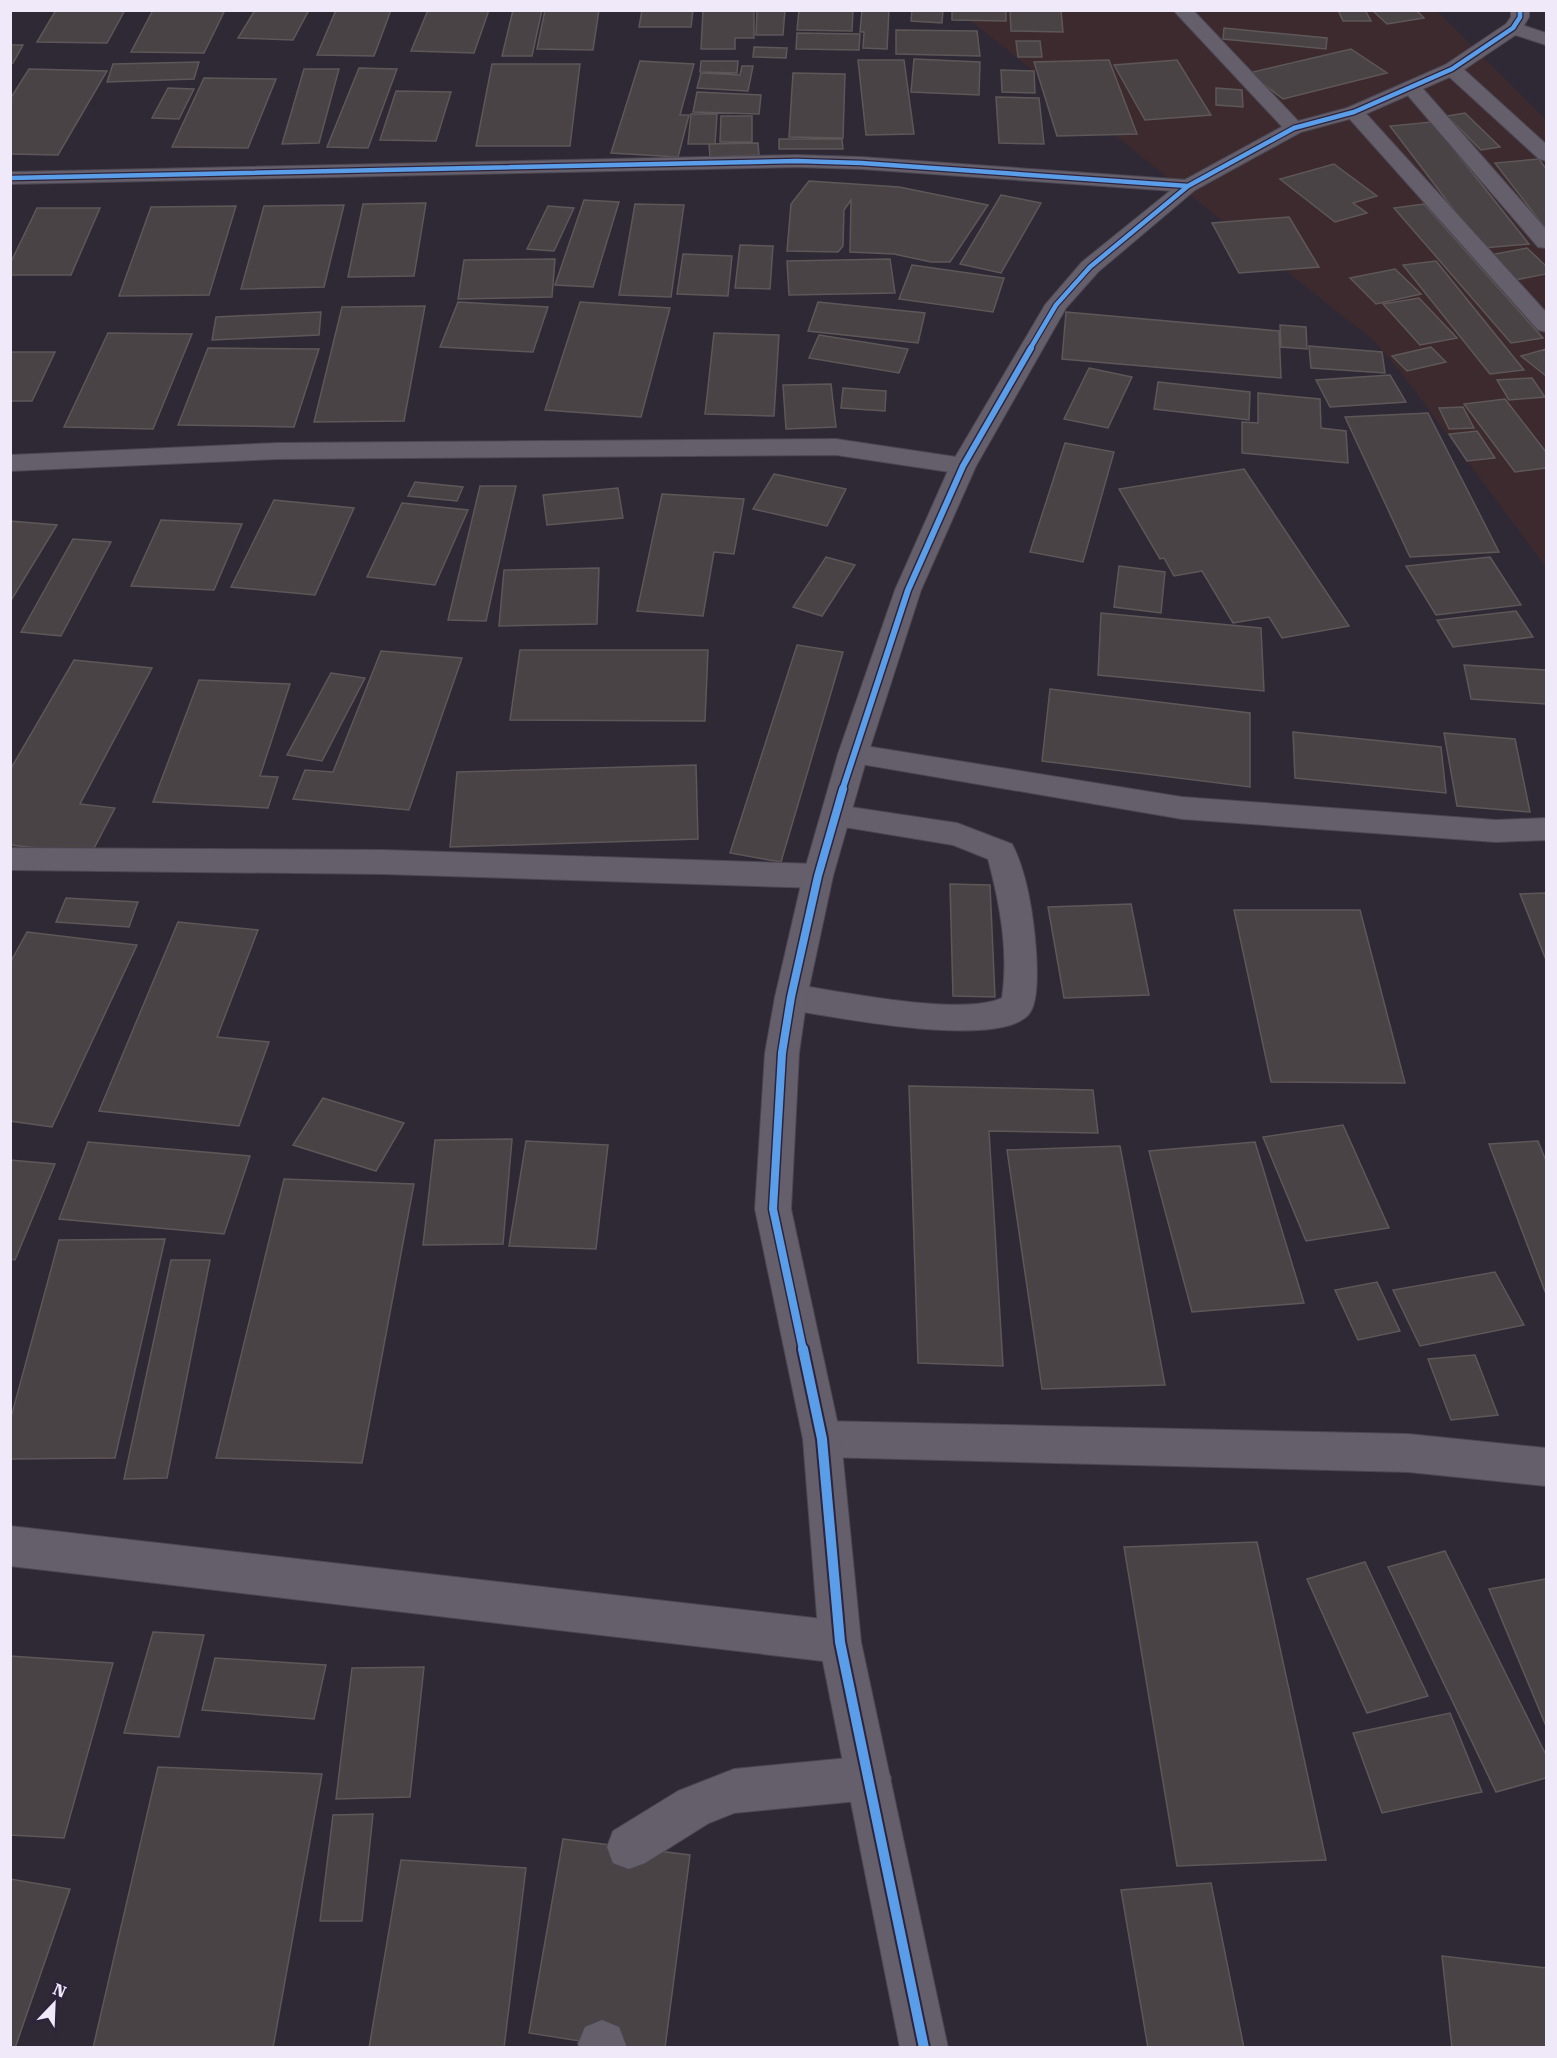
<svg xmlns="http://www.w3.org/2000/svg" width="1557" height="2058" viewBox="0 0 1557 2058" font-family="'Roboto Serif',serif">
  <rect width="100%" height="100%" fill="#2f2936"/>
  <!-- commercial -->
  <path fill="#3c2a2f" d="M958 11H1437L1546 120V567L1403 375 1374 341Z"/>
  <!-- building -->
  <path fill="#4a4346" stroke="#5e5758" stroke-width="1.5" d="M56 10H125L107 43 37 42Z
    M153 10H225L204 53 131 52Z
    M255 10H309L293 40 238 38Z
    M336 10H391L374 56 317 55Z
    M428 10H489L474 53 411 51Z
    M513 10H542L532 56H502Z
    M545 10H599L593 50 537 49Z
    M642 10H693L691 27H639Z
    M703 10H754V38H735V49H701Z
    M757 10H785L783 35H756Z
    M799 10H853L852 31 797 30Z
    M862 10H889L887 49 863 48 864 32H860Z
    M912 10H943L942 23 911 21Z
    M952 10H1006V21L952 20Z
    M1010 10H1061L1063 32 1011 31Z
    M1338 10H1365L1371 21H1343Z
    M1372 10H1416L1424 18 1387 24Z
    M1224 28 1327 38 1326 49 1223 39Z
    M896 30 977 31 980 56 896 54Z
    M797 33 860 34 859 50 796 49Z
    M1016 41H1040L1042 57H1018Z
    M10 45H23L13 63H10Z
    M754 47 787 48 786 58 753 57Z
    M1351 49 1387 73 1283 99 1249 73Z
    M914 59 980 62 979 95 911 92Z
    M858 60H904L914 134 866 135Z
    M1109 60 1137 134 1057 136 1034 62Z
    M1177 60 1211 115 1145 120 1114 65Z
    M640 61 694 64 680 115H689L678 157 611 153Z
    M701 61H738L737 73 700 72Z
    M199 62 194 79 107 82 113 64Z
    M492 64H580L570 146H476Z
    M742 66H753L748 91 697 88 701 73 740 75Z
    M359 68 397 69 368 148 327 147Z
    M29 69 107 71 58 155 10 154V99Z
    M304 69H339L319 143 282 144Z
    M1001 70 1034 71 1035 93 1002 92Z
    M793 73 845 74 843 138 789 137Z
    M204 78 276 79 248 148 172 147Z
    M168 88 194 89 179 119 152 118Z
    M1216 88 1242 90 1243 107 1216 105Z
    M396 91 451 92 436 141 380 140Z
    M697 92 761 95 759 114 693 112Z
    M996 97 1039 98 1044 144 999 143Z
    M1465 113 1500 147 1481 150 1447 116Z
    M691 114H717L715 144H688Z
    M721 116H752V142H720Z
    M1432 122 1529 244 1483 248 1390 126Z
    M779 139H842L843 149H779Z
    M758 143 759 155 710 157 709 144Z
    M1539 159 1546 169V229L1495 163Z
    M1334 164 1377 196 1353 203 1367 213 1335 222 1280 179Z
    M809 181 899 187 988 205 950 262H931L894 254 850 252 851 200 844 210 843 246 838 252 787 251 791 204Z
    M1001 195 1041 203 1001 273 960 264Z
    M584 200 619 202 593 287 555 285Z
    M426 203 414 276 348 277 363 204Z
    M635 204 684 205 671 297 619 295Z
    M1424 204 1543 338 1511 343 1394 208Z
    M344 205 324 287 241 289 264 206Z
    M236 206 209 295 119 296 151 207Z
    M548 206 574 208 554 251 527 249Z
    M37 208H100L71 275H10V264Z
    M1289 217 1319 267 1239 273 1212 223Z
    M740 245 773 246 770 289 735 288Z
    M1527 248 1546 266V274L1515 280 1490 255Z
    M683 254 732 256 728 296 677 294Z
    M555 259 552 297 458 299 464 260Z
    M890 259 895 293 789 295 787 261Z
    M1436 261 1524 370 1490 374 1403 265Z
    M912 265 1004 278 993 312 899 299Z
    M1395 269 1421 294 1376 304 1350 278Z
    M1419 298 1457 338 1420 345 1383 304Z
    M458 302 548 307 533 352 440 347Z
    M580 302 670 308 641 417 545 410Z
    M818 302 925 313 918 343 808 331Z
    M425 306 404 421 314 422 342 307Z
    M321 312 319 335 212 340 216 317Z
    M1066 312 1279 331 1281 378 1062 359Z
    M1280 325 1306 327 1307 349 1281 347Z
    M108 333 192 334 153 429 64 427Z
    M714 333 779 335 774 416 705 414Z
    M819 335 908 349 899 373 809 358Z
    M1309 346 1382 352 1385 373 1311 368Z
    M1431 347 1446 362 1407 371 1392 356Z
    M208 348 319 349 294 427 178 425Z
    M1546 349V376L1521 356Z
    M10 352H55L32 401H10Z
    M1089 368 1132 377 1108 428 1064 419Z
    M1390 375 1406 402 1330 407 1316 380Z
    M1532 378 1545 397 1509 400 1497 380Z
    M1158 382 1250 392 1249 420 1154 409Z
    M831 384 836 427 786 429 783 385Z
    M843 388 886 391 885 411 841 408Z
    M1258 393 1320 399 1321 428 1346 431 1348 463 1242 453V422L1258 423Z
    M1505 399 1546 452V468L1515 472 1464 404Z
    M1463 407 1474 428 1449 429 1439 408Z
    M1428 413 1499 552 1410 557 1345 417Z
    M1477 431 1495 458 1467 461 1449 434Z
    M1065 443 1114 452 1083 562 1030 552Z
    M1244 469 1349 626 1282 638 1269 617 1233 623 1202 571 1174 576 1164 558 1160 559 1119 489Z
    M774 474 846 489 827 526 753 509Z
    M415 482 463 487 457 501 408 496Z
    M480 486H516L486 621 448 620Z
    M618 488 623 518 547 525 543 495Z
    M662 494 744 499 734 554 714 552 703 616 637 611Z
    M274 500 354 508 315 595 231 587Z
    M402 503 468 510 435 585 367 577Z
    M161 520 242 524 214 590 131 586Z
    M10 521 57 525 10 602Z
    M73 539 111 542 61 636 21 632Z
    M826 557 855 565 822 616 793 607Z
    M1490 557 1521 605 1436 615 1406 566Z
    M1119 566 1165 572 1161 613 1114 607Z
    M599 568 597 624 499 626 504 570Z
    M1516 611 1533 637 1453 647 1437 620Z
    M1101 613 1261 628 1264 691 1098 675Z
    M797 645 843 652 781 862 730 853Z
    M520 650H708L705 721 510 720Z
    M381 651 462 658 409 810 293 799 305 770 333 772Z
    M74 660 152 668 80 804 115 808 91 854 10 845V770Z
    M1464 665 1546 670V704L1471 699Z
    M331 673 365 678 322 761 287 755Z
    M199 680 290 684 260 776 278 777 268 808 153 802Z
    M1050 689 1250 713V787L1042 761Z
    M1293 732 1441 747 1446 793 1295 778Z
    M1444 733 1515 739 1530 812 1457 806Z
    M696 765 698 839 450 847 457 772Z
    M950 884 990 885 995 997 953 996Z
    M1546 893V960L1520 894Z
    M66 898 138 902 129 927 56 922Z
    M1131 904 1149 995 1064 998 1048 907Z
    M1234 910H1360L1405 1083 1271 1082Z
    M178 922 258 930 217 1037 269 1042 239 1126 99 1111Z
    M27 932 137 945 52 1127 10 1121V963Z
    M909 1086 1093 1090 1098 1133 989 1131 1003 1366 918 1363Z
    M323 1098 404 1123 376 1171 293 1145Z
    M1343 1125 1389 1228 1306 1241 1263 1137Z
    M512 1139 503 1244 423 1245 435 1140Z
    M526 1141 608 1145 596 1249 509 1246Z
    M1538 1141 1546 1161V1294L1489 1144Z
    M88 1142 250 1156 224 1234 59 1219Z
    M1255 1142 1304 1303 1192 1312 1149 1151Z
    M1120 1146 1165 1385 1042 1389 1007 1150Z
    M10 1160 55 1164 15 1260 10 1259Z
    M284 1179 414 1184 362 1463 216 1458Z
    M165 1239 115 1458 10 1459V1421L59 1240Z
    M171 1260H210L167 1478 124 1479Z
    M1495 1272 1524 1325 1420 1346 1393 1290Z
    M1377 1282 1400 1331 1358 1340 1335 1290Z
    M1475 1355 1498 1415 1451 1420 1428 1359Z
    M1257 1542 1326 1860 1177 1866 1124 1547Z
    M1445 1551 1546 1755V1778L1496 1792 1388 1567Z
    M1365 1562 1428 1696 1367 1713 1307 1579Z
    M1546 1579V1726L1489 1589Z
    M153 1632 204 1635 179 1737 124 1733Z
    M10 1656 113 1663 64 1838 10 1835Z
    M215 1658 326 1665 314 1719 202 1710Z
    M424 1667 410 1797 336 1799 352 1668Z
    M1450 1713 1482 1792 1382 1813 1353 1733Z
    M158 1767 322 1774 273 2048H93Z
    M373 1814 362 1921H320L333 1815Z
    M563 1839 690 1855 665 2048H624L529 2033Z
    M401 1860 526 1868 504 2048H369Z
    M10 1879 70 1889 15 2048H10Z
    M1211 1883 1244 2048H1148L1121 1890Z
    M1442 1956 1546 1968V2048H1452Z"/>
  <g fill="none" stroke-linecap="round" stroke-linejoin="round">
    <defs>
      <path id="service" d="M837 805 957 823 1012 844C1027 872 1034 919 1036 951 1037 966 1039 1002 1029 1014 999 1050 836 1017 791 1010L779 1006 775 997 779 988 791 984C839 991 961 1017 1002 998 1009 952 1000 904 988 859L953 845 826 824 822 816 826 808Z
        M869 1756 884 1763 891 1778 884 1793 869 1800 734 1813 709 1823 645 1863 629 1869 613 1863 607 1847 613 1831 678 1791 734 1769Z
        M602 2020 619 2027 627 2048H580L578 2044 585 2027Z"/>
      <path id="minor" d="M1173 10H1193L1301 124 1304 128 1301 132H1287Z
        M1513 22 1546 33V45L1506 32 1504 28 1506 24Z
        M1452 63 1459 65 1546 144V161L1539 159 1445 73 1442 69 1445 65Z
        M1411 81 1418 83 1546 229V248L1538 247 1404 91 1401 87 1404 83Z
        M1354 106 1361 108 1546 312V332L1538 330 1347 116 1344 112 1347 108Z
        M797 155 861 157 1188 180 1195 182 1199 186 1195 190 1188 192 861 169 797 167 10 184V172Z
        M836 439 963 458 972 461 976 466 972 471 963 474 836 455 278 459 10 471V455L278 443Z
        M853 744 1182 797 1496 820 1546 818V840L1496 842 1182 819 843 761 838 754 843 747Z
        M10 848 383 850 818 864 829 868 833 876 829 884 818 888 383 874 10 870Z
        M822 1421 1408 1434 1546 1448V1486L1408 1472 822 1457 808 1452 803 1439 808 1426Z
        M10 1526 840 1621 855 1627 861 1642 855 1657 840 1663 10 1566Z"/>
      <path id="tertiary" d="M1511 10H1529V17L1520 32 1459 73 1361 116 1301 132 1195 190 1098 272 1066 308 976 466 921 590 868 754 833 876 807 997 799 1053 791 1209 841 1439 861 1642 948 2048H900L819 1642 803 1439 755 1209 765 1053 775 997 803 876 838 754 895 590 950 466 1045 305 1082 262 1181 182 1287 124 1347 108 1445 65 1506 24 1511 17Z"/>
    </defs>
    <!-- service casing -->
    <use href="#service" stroke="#4b4651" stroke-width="2"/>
    <!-- minor casing -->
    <use href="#minor" stroke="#4b4651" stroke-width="2"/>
    <!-- tertiary casing -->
    <use href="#tertiary" stroke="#4b4651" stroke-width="2"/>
    <!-- service -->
    <use href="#service" fill="#645f6a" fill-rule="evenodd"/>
    <!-- minor -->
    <use href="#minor" fill="#645f6a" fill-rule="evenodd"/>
    <!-- tertiary -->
    <use href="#tertiary" fill="#645f6a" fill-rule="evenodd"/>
    <defs>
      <path id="cycleway-far3" d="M10 178 797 161 861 163 1188 186
        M1030 349 1056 305 1090 267 1188 186 1294 128 1354 112 1452 69 1513 28 1520 17V10"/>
      <path id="cycleway-far2" d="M842 791 908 590 963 466 1031 348"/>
      <path id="cycleway-far1" d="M803 1350 773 1209 782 1053 791 997 818 876 843 789"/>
      <path id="cycleway" d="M803 1349 822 1439 840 1642 924 2048"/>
    </defs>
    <!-- cycleway-far3 casing -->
    <use href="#cycleway-far3" stroke="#2e233c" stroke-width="7"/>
    <!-- cycleway-far2 casing -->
    <use href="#cycleway-far2" stroke="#2e233c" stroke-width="9"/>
    <!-- cycleway-far1 casing -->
    <use href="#cycleway-far1" stroke="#2e233c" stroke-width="11"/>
    <!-- cycleway casing -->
    <use href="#cycleway" stroke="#2e233c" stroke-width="14"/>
    <!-- cycleway-far3 -->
    <use href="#cycleway-far3" stroke="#5a9eea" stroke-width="4.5"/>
    <!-- cycleway-far2 -->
    <use href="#cycleway-far2" stroke="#5a9eea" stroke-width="6"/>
    <!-- cycleway-far1 -->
    <use href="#cycleway-far1" stroke="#5a9eea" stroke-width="8"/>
    <!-- cycleway -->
    <use href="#cycleway" stroke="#5a9eea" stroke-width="10"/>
  </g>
  <!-- border -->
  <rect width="1557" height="2058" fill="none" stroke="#efe9f9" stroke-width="24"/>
  <!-- north arrow -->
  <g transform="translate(54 2004) rotate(23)" stroke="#2e233c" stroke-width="4.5" paint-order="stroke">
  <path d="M0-4.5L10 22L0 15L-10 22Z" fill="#efe9f9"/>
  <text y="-9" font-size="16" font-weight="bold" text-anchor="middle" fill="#efe9f9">N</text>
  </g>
</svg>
